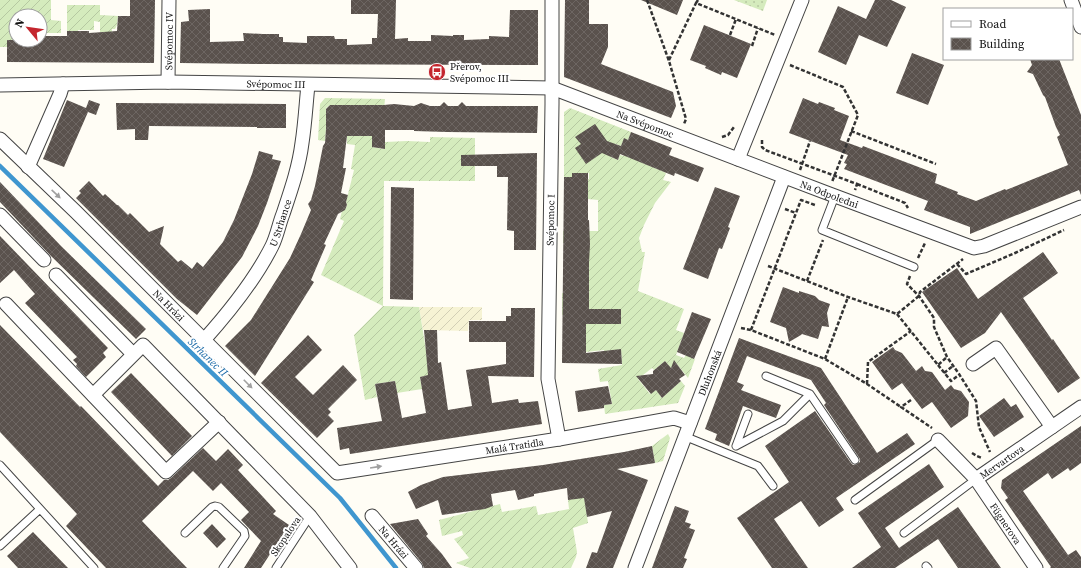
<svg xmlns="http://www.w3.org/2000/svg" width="1081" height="568" viewBox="0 0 1081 568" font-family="'Source Serif 4',serif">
  <defs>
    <pattern id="farmland-furrows" width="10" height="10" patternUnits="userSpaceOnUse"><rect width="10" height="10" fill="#f6f3d4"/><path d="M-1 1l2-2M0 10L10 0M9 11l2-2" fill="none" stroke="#d2cfb5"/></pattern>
    <pattern id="park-dots" width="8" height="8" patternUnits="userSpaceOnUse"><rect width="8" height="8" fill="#d5ebbd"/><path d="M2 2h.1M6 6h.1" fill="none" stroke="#b6c8a1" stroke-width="1.8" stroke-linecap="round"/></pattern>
    <pattern id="garden-furrows" width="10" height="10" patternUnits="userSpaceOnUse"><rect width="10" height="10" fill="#d5ebbd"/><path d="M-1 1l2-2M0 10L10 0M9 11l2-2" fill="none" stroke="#b6c8a1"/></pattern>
    <pattern id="building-cross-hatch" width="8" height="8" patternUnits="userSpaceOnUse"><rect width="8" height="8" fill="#5a524d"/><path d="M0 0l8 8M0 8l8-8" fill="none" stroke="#6d6662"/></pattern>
  </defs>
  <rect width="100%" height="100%" fill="#fffdf5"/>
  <!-- farmland -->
  <path fill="url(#farmland-furrows)" d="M419 307H482V320H469L468 331 423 330Z"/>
  <!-- park -->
  <path fill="url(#park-dots)" d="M734 0H767L763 11Z"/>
  <!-- garden -->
  <path fill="url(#garden-furrows)" d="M0 0H51V20L61 21V33H45V36H40V16H16V40H7V47H0Z
    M67 5H100V15L118 16 117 25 115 29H112V32H100V22L94 21V30H78V31H67Z
    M325 98 385 99C385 115 372 130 372 147L384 149 385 142 407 141 430 142V137L475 138V181H384L383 306 419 307 430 375 420 377 422 389 397 393 395 381 375 384 377 397 365 400 354 335 383 306 321 275 344 221 340 219 342 211C346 209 348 206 346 202L354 170 351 169 355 145 347 144V136H354L349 105H330L326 108V129L325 141 318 140 320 104Z
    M570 108 631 132 628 140 624 139 621 146 616 144 611 157 618 160 620 155 624 156V155L662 171 666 173 663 180 671 182 655 203 644 225 639 238 642 252H645L638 291 684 309 676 330 684 333 676 355 684 358 686 355 695 359 688 378 677 364 671 368 665 361 654 370 652 368 638 379 650 394 656 390 662 398 681 381 685 386 678 403 605 414 604 405 612 404 608 381 600 382 598 369 622 365 621 350 604 351V350L586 352V317L562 315V293L589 300V257L571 243H563V231H598V200L588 199V179H589V173H573L572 177H564V112Z
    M668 434 670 438 663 461 655 463 652 446Z
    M584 495 588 523 573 528 577 552 576 557 571 568H470L456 563 469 558 454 539 463 535 462 531 442 536 439 520 500 504 502 512 536 506 538 515 569 509 568 500Z"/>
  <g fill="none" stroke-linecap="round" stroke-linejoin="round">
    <!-- stream -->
    <path stroke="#3f96cf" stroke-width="4.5" d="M0 166 340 498 396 568"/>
  </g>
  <!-- building -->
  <path fill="url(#building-cross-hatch)" d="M130 0H155L154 63 7 62V40H40V36H67V31H89V33L117 31 118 16H130Z
    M351 0H396L395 39 408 38V41H431V35L453 36V35H464V40L489 39V36L509 37 510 10H538V65L264 64 180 63 181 22 189 21 188 10 210 9V42L244 41 243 33 263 34H279V37H283V42L307 43V36H334L335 39H347V45L372 44V38H377L378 14H351Z
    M565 0H589V24H608V47L601 64 673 92 676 106 671 118 564 77Z
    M641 0H683L677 15Z
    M875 0H891L906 7 887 47 859 35 846 65 818 52 838 6 866 19Z
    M704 25 751 44 737 78 722 72 721 75 705 68 706 66 690 60Z
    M912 53 944 65 928 105 896 93Z
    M1030 59H1059L1081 115V195L1079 190 970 234V227L924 210 928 201 844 169 847 164 844 163 848 155 789 133 803 98 818 104 819 102 835 108 834 110 849 116 840 140 862 148 863 146 937 174 935 183 958 192 957 194 976 201 1005 189 1006 190 1068 165 1057 137 1060 135 1056 127 1045 97 1043 95 1033 74 1027 72 1032 65Z
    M67 100 86 108 89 100 100 104 96 115 88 112 64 167 43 159Z
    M444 102 448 106H458L462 102 466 106H538L537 133 447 132 414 131V130H385V149L372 147V136H347L343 168H346L341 193 348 195 346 202 347 205 345 210 338 214 324 244 326 245 311 280 314 282 255 376 225 346 251 320 290 258 301 234 311 210 308 204 311 200 315 186 323 146 325 143 326 129V109L330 105H384L394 104 414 106 421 103 430 106H440Z
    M116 103 286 104V128H257V127L149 126 148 140H135V129L117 130Z
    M595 124 607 141 621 146 624 138 628 140 631 132 672 148 669 155 704 168 698 182 675 173 674 176 620 154 618 160 602 153 586 164 575 148 581 144 575 137Z
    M259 151 273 155 272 159 281 161 267 203 258 226 242 257 197 315 177 299 76 198 81 193 79 191 89 181 103 196 105 194 117 205H118L128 215 130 213 149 232 164 226 160 244 178 262 181 260 192 269 197 262 203 267 223 242 234 220 252 174Z
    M537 153 536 250H514V231L507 230 508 177H497V166H461V155Z
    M572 173H588V220H589L590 244 589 263V309H621V324H586V353L621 349 622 364 562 363 564 177H572Z
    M0 182 61 246 146 329 136 339 51 256 0 202Z
    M391 187 414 188 413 300 390 299Z
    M715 187 740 196 728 227 730 228 722 249 719 248 708 279 683 269Z
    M0 236 108 348 103 353 106 357 86 377 76 366 77 364 73 360 77 357 25 303 35 294 14 270 0 283Z
    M1043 252 1058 273 1023 298 1052 340 1053 339 1057 345 1080 378 1058 393 1001 312 985 333 961 348 922 292 957 268 978 299Z
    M783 287 799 293V291L815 296 819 300 830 304 827 313 829 327 822 326 818 339 802 334 801 335 789 342 786 328 770 322Z
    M511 308H535L534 377 488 376 492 403 518 399 519 403 538 401 542 424 350 454 349 448 340 450 337 428 382 421 375 384 395 381 402 418 426 413 420 377 428 375 424 330H437L438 363 441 362 448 410 472 406 466 370 506 364V342H469V321H506V316H511Z
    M692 312 711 319 694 359 677 352Z
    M0 325 80 407 81 406 158 486 164 480H168L171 478 203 448 216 461 228 449 243 465 238 470 276 511 273 514 289 525 261 568H244L261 541 241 520 249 512 221 483 213 491 193 471 142 521 187 568H106L66 526 77 514 0 432Z
    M308 335 322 350 295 377 313 395 343 365 357 380 328 409 331 412 328 415 334 421 317 438 261 383Z
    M739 338 821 368 877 453 907 433 915 444 836 498 844 510 819 527 801 501 774 519 808 568H772L737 518 789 482 765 446 815 411 851 463 853 465 857 464 860 462V459L824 405 826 403 811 380 747 356 737 382 744 385 741 390 781 405 776 418 743 406 729 446 715 440 717 434 705 429Z
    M893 347 895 350 902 353 916 371 922 366 925 371 932 372 945 390 951 385 954 389 961 391 969 402 968 416 951 428 932 402 922 409 902 383 892 390 872 362Z
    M674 360 685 375 679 379 681 381 662 398 656 390 651 394 636 376 653 374V371L665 361 671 368Z
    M131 373 192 436 172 456 111 392Z
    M608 386 612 404 604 405V408L578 412 575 391Z
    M1004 398 1011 407 1016 404 1024 417 994 437 979 416Z
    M1081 426V463L1070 471 1068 468 1052 479 1048 473 1023 491 1068 555 1076 550 1081 557V568H1050L1051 567 1005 500 1008 498 1001 488 1002 480Z
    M652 446 655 463 617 469 648 480 613 568H586L592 552 597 553 612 511 587 517 584 498 568 500 567 488 534 494V496L518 500 515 490 491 494 493 506 485 509 442 515 438 500 416 509 408 492 421 485 443 477 543 465 624 452Z
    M929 464 944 487 885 528 899 548 958 507 1001 568H958L938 539 895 568H852L881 547 858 513Z
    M675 506 689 511 685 522 691 524 689 528 695 530 684 558 687 559 683 568H652Z
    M418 519 428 534 426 536 442 554 452 568H424L422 563 390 524Z
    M212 524 226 539 217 548 203 533Z
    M33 532 68 568H18L7 556Z"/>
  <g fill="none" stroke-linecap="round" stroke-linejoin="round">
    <defs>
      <path id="lane" d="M835 196 822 230 914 267
        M766 376 810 394 855 460
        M684 436 758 466 773 486
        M736 446 783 421 810 394
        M736 446 748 414
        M0 465 94 568
        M855 500 938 440
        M185 533 212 507 215 506 219 507 244 531 245 536 223 568
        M904 533 976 479
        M0 546 40 509
        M926 566 928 568
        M276 568 310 516"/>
      <g id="street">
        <path d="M552 0V104L548 379 559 439"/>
        <path d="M1071 0 1081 27"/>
        <path id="s1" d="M168 82 169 0"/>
        <path id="s2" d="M0 85 168 82 552 88 827 193 974 248 984 246 1081 207"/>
        <path id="s3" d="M0 139 76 212 337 473 559 439 674 418 690 423"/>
        <path d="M738 159 802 0"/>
        <path d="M28 167 60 94 63 84"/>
        <path d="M0 215 44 260"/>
        <path d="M56 275 133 354"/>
        <path d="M6 304 166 472 219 422"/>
        <path id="s4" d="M204 340C230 311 255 280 272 246 277 236 279 224 283 214 291 190 299 167 302 143 305 124 306 104 308 85"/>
        <path d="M973 364 996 348 1052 427"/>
        <path d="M93 395 143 345 310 516 350 568"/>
        <path id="s5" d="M938 440 976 479 1036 568"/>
        <path id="s6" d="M976 479 1081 407"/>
        <path id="s7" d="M372 516 416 568"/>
        <path id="s8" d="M635 568 784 177"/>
      </g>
    </defs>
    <!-- lane casing -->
    <use href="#lane" stroke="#444" stroke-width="9"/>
    <!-- street casing -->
    <use href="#street" stroke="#444" stroke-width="15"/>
    <!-- path -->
    <path stroke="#333" stroke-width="2.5" stroke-dasharray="4 2" stroke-linecap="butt" d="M647 0 669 61 686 119 684 124
      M698 0 696 3 775 35
      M730 35 736 19
      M752 46 758 28
      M669 60 696 3
      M790 65 843 87 858 115 832 182
      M851 131 936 164
      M722 137 728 135 734 127
      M762 140V147L765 150 857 184 855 190
      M800 170 810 141
      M857 184 905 203 908 208
      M785 209 796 213
      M918 258 925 243
      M957 264 966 274 1015 253 1064 230
      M768 266 848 297 897 314 919 296 920 292 963 259
      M910 276 907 284 919 296 934 318V327L947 357 959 374 976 401 979 427 990 452
      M807 281 823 240
      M897 314 938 365 947 357
      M741 328 751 330 825 359 867 384 901 407
      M751 330 801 200 815 205
      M825 359 848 297
      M938 365 951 381 960 374
      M944 373 953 366
      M867 384 868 362 911 331
      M911 400 901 407 932 428
      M972 453 977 456 982 458"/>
    <!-- lane -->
    <use href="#lane" stroke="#fff" stroke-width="7"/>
    <!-- street -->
    <use href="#street" stroke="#fff" stroke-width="13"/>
  </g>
  <!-- one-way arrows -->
  <defs><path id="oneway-solid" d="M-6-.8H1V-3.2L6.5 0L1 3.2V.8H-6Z"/></defs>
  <g fill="#a0a0a0">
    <use href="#oneway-solid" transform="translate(56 194) rotate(43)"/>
    <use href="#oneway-solid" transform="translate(248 384) rotate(45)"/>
    <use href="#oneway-solid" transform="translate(376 467) rotate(-9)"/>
  </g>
  <!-- icons -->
  <defs>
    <symbol id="bus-disc" viewBox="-11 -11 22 22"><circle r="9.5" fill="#c4262e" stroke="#fff"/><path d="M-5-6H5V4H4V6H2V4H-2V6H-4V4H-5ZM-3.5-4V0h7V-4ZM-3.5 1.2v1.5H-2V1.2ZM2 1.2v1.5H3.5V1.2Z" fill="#fff"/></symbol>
  </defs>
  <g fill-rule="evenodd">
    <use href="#bus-disc" x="427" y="62" width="20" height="20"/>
  </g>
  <g text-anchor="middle" stroke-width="4" stroke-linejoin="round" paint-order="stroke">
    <!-- street labels -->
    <g font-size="10" fill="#111" stroke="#fff">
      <text dy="4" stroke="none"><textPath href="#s1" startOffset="41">Svépomoc IV</textPath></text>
      <text dy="4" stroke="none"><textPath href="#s2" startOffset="276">Svépomoc III</textPath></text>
      <text dy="4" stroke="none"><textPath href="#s2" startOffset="652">Na Svépomoc</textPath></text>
      <text dy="4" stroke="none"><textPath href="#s2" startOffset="849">Na Odpoledni</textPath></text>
      <text transform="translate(550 220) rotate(-89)" y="4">Svépomoc I</text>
      <text dy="4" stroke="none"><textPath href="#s4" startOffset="141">U Strhance</textPath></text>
      <text dy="4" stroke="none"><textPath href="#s3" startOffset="237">Na Hrázi</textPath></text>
      <text dy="4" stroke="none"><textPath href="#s8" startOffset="209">Dluhonská</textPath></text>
      <text dy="4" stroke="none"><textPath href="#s3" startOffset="654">Malá Tratidla</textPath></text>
      <text dy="4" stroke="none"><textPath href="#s6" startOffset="31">Mervartova</textPath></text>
      <text dy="4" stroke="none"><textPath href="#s5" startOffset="108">Fügnerova</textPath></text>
      <text transform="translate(285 536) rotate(-56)" y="4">Skopalova</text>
      <text dy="4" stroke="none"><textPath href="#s7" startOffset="34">Na Hrázi</textPath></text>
    </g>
    <!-- poi labels -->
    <g font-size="10" fill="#111" stroke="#fff" text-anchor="start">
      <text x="450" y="70">Přerov,<tspan x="450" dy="12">Svépomoc III</tspan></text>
    </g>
    <!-- water labels -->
    <g font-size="11" font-style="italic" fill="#1768a6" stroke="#fff">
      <text transform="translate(208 357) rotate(44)" y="4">Strhanec II</text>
    </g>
  </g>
  <!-- legend -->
  <rect x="943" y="8" width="130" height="52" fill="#ffffff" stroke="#a0a0a0"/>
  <rect x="951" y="21" width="20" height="6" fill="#ffffff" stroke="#a0a0a0"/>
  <text x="979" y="28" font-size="12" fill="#111111">Road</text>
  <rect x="951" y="38" width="20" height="12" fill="url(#building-cross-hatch)" stroke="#a0a0a0"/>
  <text x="979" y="48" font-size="12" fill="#111111">Building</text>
  <!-- north arrow -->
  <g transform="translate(28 28) rotate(299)"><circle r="19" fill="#ffffff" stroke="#a0a0a0"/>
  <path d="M0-3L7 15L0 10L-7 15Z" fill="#c4262e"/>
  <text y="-6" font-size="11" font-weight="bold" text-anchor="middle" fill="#111111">N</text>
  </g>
</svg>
